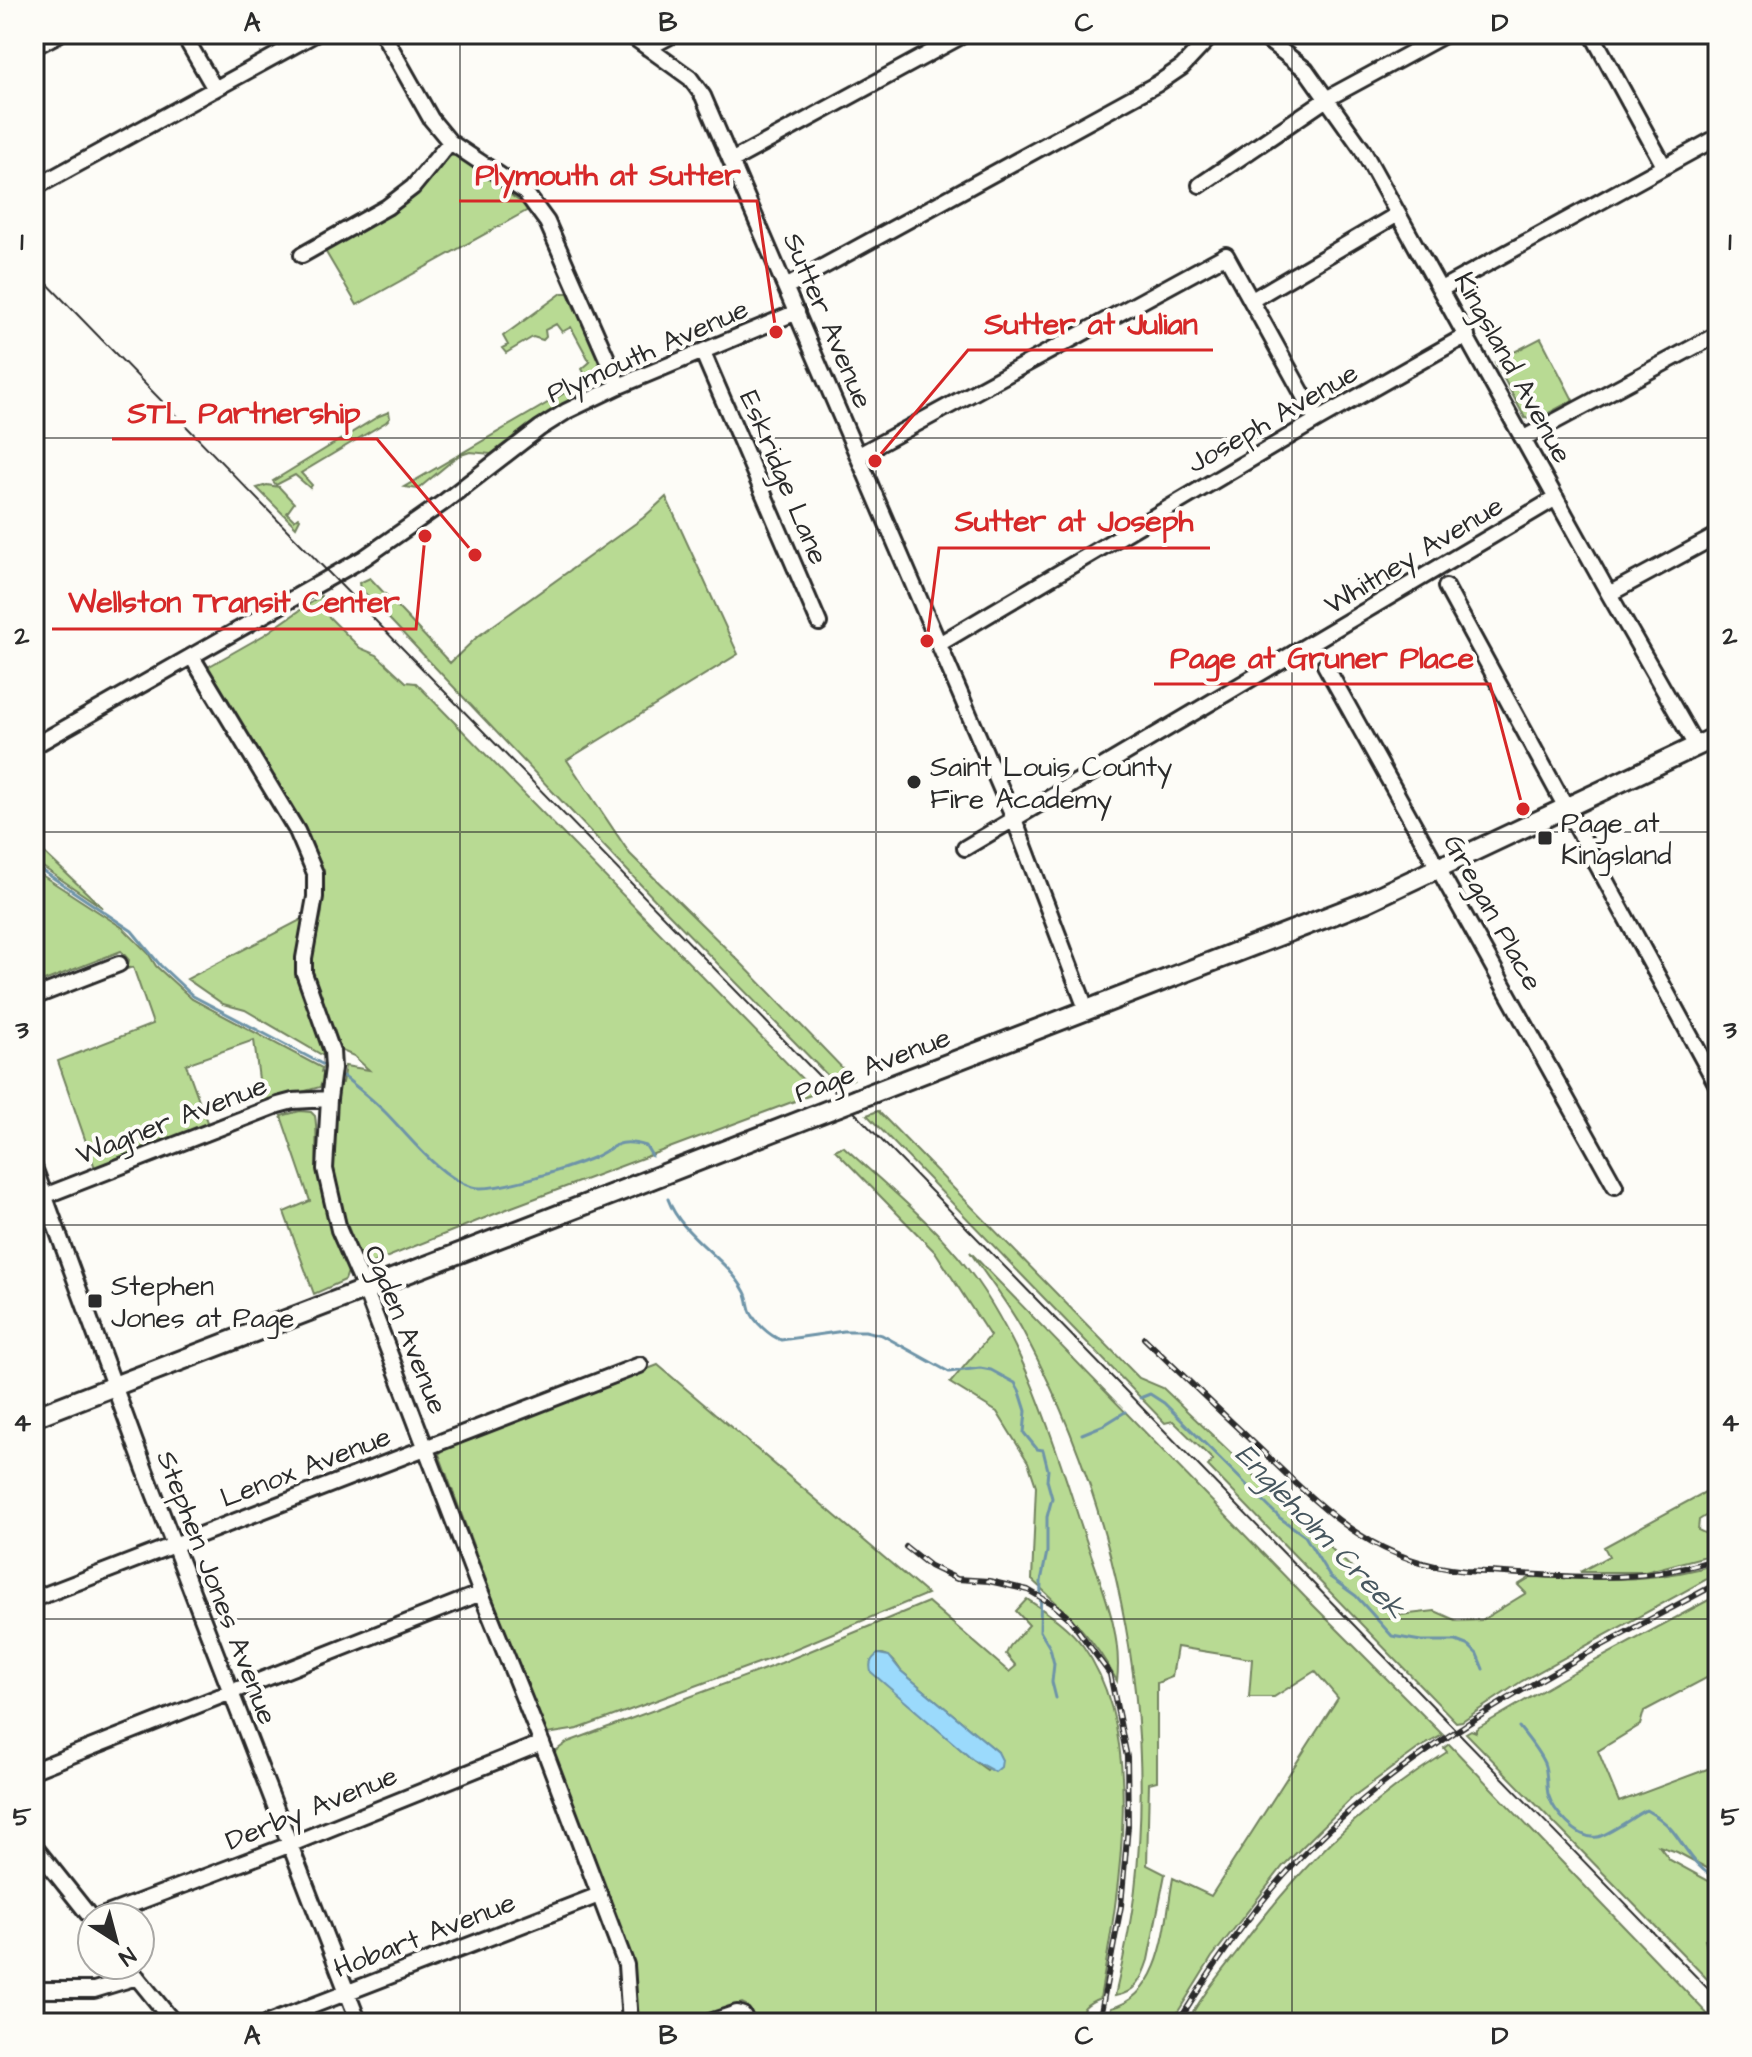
<svg xmlns="http://www.w3.org/2000/svg" width="1752" height="2057" viewBox="0 0 1752 2057" font-family="'Architects Daughter',sans-serif">
  <rect width="100%" height="100%" fill="#fdfcf7"/>
  <filter id="ink" filterUnits="userSpaceOnUse"><feTurbulence type="fractalNoise" baseFrequency=".0125" numOctaves="2"/><feDisplacementMap in="SourceGraphic" scale="16" xChannelSelector="R" yChannelSelector="G"/><feConvolveMatrix kernelMatrix="1 2 1 2 8 2 1 2 1" color-interpolation-filters="sRGB"/></filter>
  <g filter="url(#ink)">
    <!-- green -->
    <path fill="#b8da93" stroke="#72825f" stroke-width="2" fill-rule="evenodd" d="M450 156H457L530 209 357 305 324 249 415 193Z
      M562 293H568L575 310 577 308 608 375 607 382 593 387 582 369 590 362 571 327 562 332 556 324 545 330 546 337 543 340 533 337 506 353 502 348 508 345 503 336Z
      M1541 338 1573 400 1536 420 1525 418 1495 362Z
      M568 391 573 398 527 426 491 454 470 452 458 456 418 489 404 487Z
      M389 412 390 418 386 422 301 473 312 485 310 488 295 475 276 485 273 481 379 416Z
      M267 485 279 487 294 503 287 513 294 520 298 517 300 519 296 527 257 488Z
      M666 497 738 654 567 760 630 854 742 964 853 1079 837 1085 659 904 360 588 359 583 370 578 450 663 477 637 643 518Z
      M321 596 323 599 317 605 360 648 377 655 406 682 416 683 816 1093 512 1207 368 1265 363 1264C352 1237 340 1210 335 1181 329 1148 334 1115 337 1082L342 1083 345 1066 369 1070 354 1056 340 1050 313 975 311 961 322 912 323 887 320 866 309 836 206 668 264 635Z
      M34 843 103 908 34 861Z
      M34 870 123 928 148 953 156 966 192 999 322 1068 321 1072 325 1074 320 1087 262 1103 254 1040 186 1064 208 1125 95 1168 58 1061 153 1024 133 967 127 969 129 960 121 951 34 985Z
      M308 916 300 937 297 958 325 1046 322 1055 245 1010 223 1004 187 979Z
      M300 1111 311 1112 315 1116C318 1132 315 1150 317 1166 322 1202 335 1236 349 1269L345 1280 314 1294 284 1212 310 1201 281 1116Z
      M878 1111 1139 1378 1163 1388 1401 1615 1435 1611 1457 1621 1482 1620 1526 1593 1518 1585 1531 1577C1594 1579 1657 1584 1718 1563V1573L1522 1681 1462 1721 1456 1722 1208 1466 1213 1460 1173 1421 1165 1423 867 1115Z
      M843 1146C885 1185 933 1223 968 1269 1028 1348 1055 1447 1086 1540 1101 1584 1123 1634 1117 1681 1094 1638 1067 1612 1032 1580L1036 1486 1028 1462 997 1412 950 1383 990 1336 936 1253 835 1150Z
      M970 1252 1305 1597 1443 1735 1419 1748 1354 1796 1283 1866 1212 1957 1171 2023H1108L1111 2008C1164 1995 1165 1922 1173 1878L1211 1896 1338 1698 1315 1671 1274 1697H1249L1252 1659 1177 1647 1172 1677 1157 1683V1781L1149 1783 1147 1865 1165 1874 1148 1960C1142 1978 1136 1993 1115 1996 1123 1961 1131 1925 1135 1889 1157 1700 1113 1500 1024 1333 1009 1304 988 1279 970 1252Z
      M658 1365 927 1594 780 1655 578 1729 547 1734 540 1725 439 1454 447 1447Z
      M1718 1485V1508L1699 1520 1698 1530 1706 1534 1718 1528V1553L1645 1572H1580L1609 1556 1604 1547Z
      M1718 1595V1672L1644 1711 1640 1725 1598 1751 1619 1802 1718 1765V1874L1677 1852 1659 1846 1670 1860 1714 1884H1718V1935L1705 1939 1708 1954 1718 1965V1990L1466 1733 1471 1730 1476 1732V1729L1574 1672Z
      M1027 1599C1048 1613 1068 1626 1083 1646 1148 1736 1118 1896 1100 1998 1087 2003 1080 2009 1077 2023H756L746 2005 742 2003 684 2023H636L629 1950 554 1752 568 1742 781 1663 928 1602 1009 1672 1016 1666 1006 1654 1010 1646 1029 1625 1016 1611ZM879 1654C889 1653 896 1663 901 1671L998 1752 987 1770 973 1760 872 1672C869 1663 871 1659 879 1654Z
      M1449 1744 1716 2023H1187C1200 1998 1219 1975 1236 1953 1299 1868 1357 1809 1447 1752L1444 1748Z"/>
    <!-- water -->
    <path fill="#9bdafc" stroke="#6e94a8" stroke-width="2" d="M878 1654 889 1656 901 1671 998 1752 1002 1760 1001 1767 995 1772 973 1760 871 1672C869 1663 871 1659 878 1654Z"/>
    <g fill="none" stroke-linecap="round" stroke-linejoin="round">
      <!-- stream -->
      <path stroke="#6e94a8" stroke-width="3" d="M34 865 132 931 160 965 193 996 322 1064
        M343 1076C357 1087 372 1099 385 1112 408 1135 439 1177 472 1187 493 1193 568 1168 590 1159 615 1149 615 1137 646 1146L652 1156
        M668 1199C682 1237 726 1257 745 1292 748 1297 748 1304 750 1310 754 1322 770 1336 781 1340L844 1331H865L882 1335 949 1372 980 1368 991 1370 1015 1383 1020 1392 1026 1411 1024 1433 1037 1449 1043 1450 1048 1470 1047 1480 1052 1498 1047 1517V1552L1041 1581 1040 1631 1050 1648 1054 1664 1052 1682 1056 1698
        M1140 1398 1150 1394 1164 1403 1280 1518 1305 1536 1330 1577 1356 1596 1392 1636 1421 1641H1456L1469 1646 1477 1654 1483 1669
        M1082 1434 1104 1425 1125 1412
        M1519 1727C1528 1738 1538 1750 1544 1763 1548 1773 1546 1784 1548 1794 1553 1811 1578 1840 1597 1837 1607 1836 1634 1816 1646 1810 1655 1815 1664 1821 1671 1829 1684 1844 1699 1875 1718 1877"/>
      <defs>
        <path id="minor" d="M183 34 215 89
          M383 34 431 119 450 142 525 192 547 222 619 386
          M629 34 690 78 703 96 1014 819 1087 1011
          M1260 34 1306 70 1362 149 1609 594 1696 746
          M1592 34 1664 166
          M34 47 59 34
          M648 48 674 34
          M733 160 965 34
          M1200 185 1328 98 1446 34
          M34 188 315 34
          M302 255 387 207 413 187 450 142
          M786 287 1157 84 1182 67 1213 34
          M1441 289 1718 137
          M1252 300 1398 214
          M703 353 819 623
          M1524 438 1718 334
          M859 455 1226 255 1317 420
          M1446 587 1718 1087
          M1609 594 1718 535
          M939 644 1317 420 1467 335
          M192 657 297 831 315 873V897L304 958V973L332 1051 333 1068 329 1099 325 1169 339 1230 365 1289 481 1593 543 1746 626 1965 630 2023
          M1325 665 1615 1186
          M34 746 364 558 444 502 540 428 567 411 619 386 797 312
          M965 848 1556 498
          M34 997 119 964
          M34 1167 145 1470 359 2023
          M34 1200 278 1105 293 1101 329 1099
          M34 1599 640 1365
          M34 1770 481 1593
          M34 1846 92 1919
          M99 1917 289 1845 542 1743
          M127 1965 174 2023
          M34 1990H94L137 1977
          M268 2023 599 1895
          M707 2023 737 2013 743 2015 747 2023"/>
        <path id="major" d="M857 1099 1366 902 1718 736
          M34 1417 636 1185"/>
      </defs>
      <!-- minor casing -->
      <use href="#minor" stroke="#2b2b2b" stroke-width="20"/>
      <!-- major casing -->
      <use href="#major" stroke="#2b2b2b" stroke-width="24"/>
      <!-- minor -->
      <use href="#minor" stroke="#fdfcf7" stroke-width="14"/>
      <!-- major -->
      <use href="#major" stroke="#fdfcf7" stroke-width="18"/>
      <!-- tram -->
      <path stroke="#2b2b2b" stroke-width="2" d="M34 270 1718 1999"/>
      <defs>
        <path id="rail" d="M1144 1338C1182 1375 1221 1412 1260 1449 1324 1510 1372 1562 1466 1571 1550 1574 1638 1588 1718 1558
          M906 1547 930 1566 957 1579 989 1581 1028 1590 1054 1605 1069 1618 1110 1674 1127 1757 1128 1826 1121 1906 1099 2023
          M1178 2023C1216 1961 1257 1901 1309 1849 1421 1735 1578 1659 1718 1583"/>
      </defs>
      <!-- rail casing -->
      <use href="#rail" stroke="#2b2b2b" stroke-width="6"/>
      <!-- rail -->
      <use href="#rail" stroke="#fdfcf7" stroke-width="3" stroke-dasharray="9" stroke-linecap="butt"/>
      <defs>
        <path id="major-bridge" d="M636 1185 857 1099"/>
      </defs>
      <!-- major-bridge casing -->
      <use href="#major-bridge" stroke="#2b2b2b" stroke-width="24" stroke-linecap="butt"/>
      <!-- major-bridge -->
      <use href="#major-bridge" stroke="#fdfcf7" stroke-width="18"/>
    </g>
  </g>
  <!-- grid -->
  <path fill="none" stroke="#2b2b2b" stroke-width="2" stroke-opacity="0.55" d="M460 34V2023M876 34V2023M1292 34V2023M34 438H1718M34 832H1718M34 1225H1718M34 1619H1718"/>
  <!-- markers -->
  <g fill="#2b2b2b" stroke="#fdfcf7" stroke-width="3">
    <circle cx="914" cy="782" r="8"/>
    <rect x="1537" y="830" width="16" height="16" rx="4"/>
    <rect x="87" y="1293" width="16" height="16" rx="4"/>
  </g>
  <g text-anchor="middle" stroke-width="8" stroke-linejoin="round" paint-order="stroke">
    <!-- street labels -->
    <g font-size="28" fill="#2b2b2b" stroke="#fdfcf7">
      <text transform="translate(829 320) rotate(67)" y="10">Sutter Avenue</text>
      <text transform="translate(647 350) rotate(-24)" y="10">Plymouth Avenue</text>
      <text transform="translate(1514 367) rotate(61)" y="10">Kingsland Avenue</text>
      <text transform="translate(1272 417) rotate(-30)" y="10">Joseph Avenue</text>
      <text transform="translate(785 477) rotate(67)" y="10">Eskridge Lane</text>
      <text transform="translate(1413 554) rotate(-31)" y="10">Whitney Avenue</text>
      <text transform="translate(1494 912) rotate(61)" y="10">Gregan Place</text>
      <text transform="translate(872 1064) rotate(-21)" y="10">Page Avenue</text>
      <text transform="translate(171 1119) rotate(-21)" y="10">Wagner Avenue</text>
      <text transform="translate(407 1329) rotate(68)" y="10">Ogden Avenue</text>
      <text transform="translate(305 1466) rotate(-21)" y="10">Lenox Avenue</text>
      <text transform="translate(218 1587) rotate(69)" y="10">Stephen Jones Avenue</text>
      <text transform="translate(311 1807) rotate(-22)" y="10">Derby Avenue</text>
      <text transform="translate(424 1934) rotate(-21)" y="10">Hobart Avenue</text>
    </g>
    <!-- poi labels -->
    <g font-size="28" fill="#2b2b2b" stroke="#fdfcf7" text-anchor="start">
      <text x="930" y="776">Saint Louis County<tspan x="930" dy="32">Fire Academy</tspan></text>
      <text x="1561" y="832">Page at<tspan x="1561" dy="32">Kingsland</tspan></text>
      <text x="111" y="1295">Stephen<tspan x="111" dy="32">Jones at Page</tspan></text>
    </g>
    <!-- water labels -->
    <g font-size="30" font-style="italic" fill="#47575f" stroke="#fdfcf7">
      <text transform="translate(1321 1531) rotate(46)" y="10">Engleholm Creek</text>
    </g>
  </g>
  <!-- callouts -->
  <path fill="none" stroke="#d62828" stroke-width="3" d="M776 332L757 201H459M875 461L968 350H1213M475 555L377 439H112M927 641L939 548H1210M425 536L416 629H52M1523 809L1490 684H1154"/>
  <g fill="#d62828" stroke="#fdfcf7" stroke-width="3">
    <circle cx="776" cy="332" r="8"/>
    <circle cx="875" cy="461" r="8"/>
    <circle cx="475" cy="555" r="8"/>
    <circle cx="927" cy="641" r="8"/>
    <circle cx="425" cy="536" r="8"/>
    <circle cx="1523" cy="809" r="8"/>
  </g>
  <g font-size="30" text-anchor="middle" font-weight="bold" fill="#d62828" stroke="#fdfcf7" stroke-width="8" stroke-linejoin="round" paint-order="stroke">
    <text x="608" y="185">Plymouth at Sutter</text>
    <text x="1091" y="334">Sutter at Julian</text>
    <text x="244" y="423">STL Partnership</text>
    <text x="1074" y="531">Sutter at Joseph</text>
    <text x="234" y="612">Wellston Transit Center</text>
    <text x="1322" y="668">Page at Gruner Place</text>
  </g>
  <!-- margin -->
  <rect width="1752" height="2057" fill="none" stroke="#fdfcf7" stroke-width="88"/>
  <!-- north arrow -->
  <g transform="translate(116 1941) rotate(144)"><circle r="38" fill="#fdfcf7" stroke="#a9a8a5" stroke-width="2"/>
  <path d="M0-6L14 30L0 20L-14 30Z" fill="#2b2b2b"/>
  <text y="-12" font-size="22" font-weight="bold" text-anchor="middle" fill="#2b2b2b">N</text>
  </g>
  <rect x="44" y="44" width="1664" height="1969" fill="none" stroke="#2b2b2b" stroke-width="3"/>
  <g font-size="26" text-anchor="middle" font-weight="bold" fill="#2b2b2b">
    <text x="252" y="31">A</text>
    <text x="668" y="31">B</text>
    <text x="1084" y="31">C</text>
    <text x="1500" y="31">D</text>
    <text x="22" y="250">1</text>
    <text x="1730" y="250">1</text>
    <text x="22" y="644">2</text>
    <text x="1730" y="644">2</text>
    <text x="22" y="1038">3</text>
    <text x="1730" y="1038">3</text>
    <text x="22" y="1431">4</text>
    <text x="1730" y="1431">4</text>
    <text x="22" y="1825">5</text>
    <text x="1730" y="1825">5</text>
    <text x="252" y="2044">A</text>
    <text x="668" y="2044">B</text>
    <text x="1084" y="2044">C</text>
    <text x="1500" y="2044">D</text>
  </g>
</svg>
